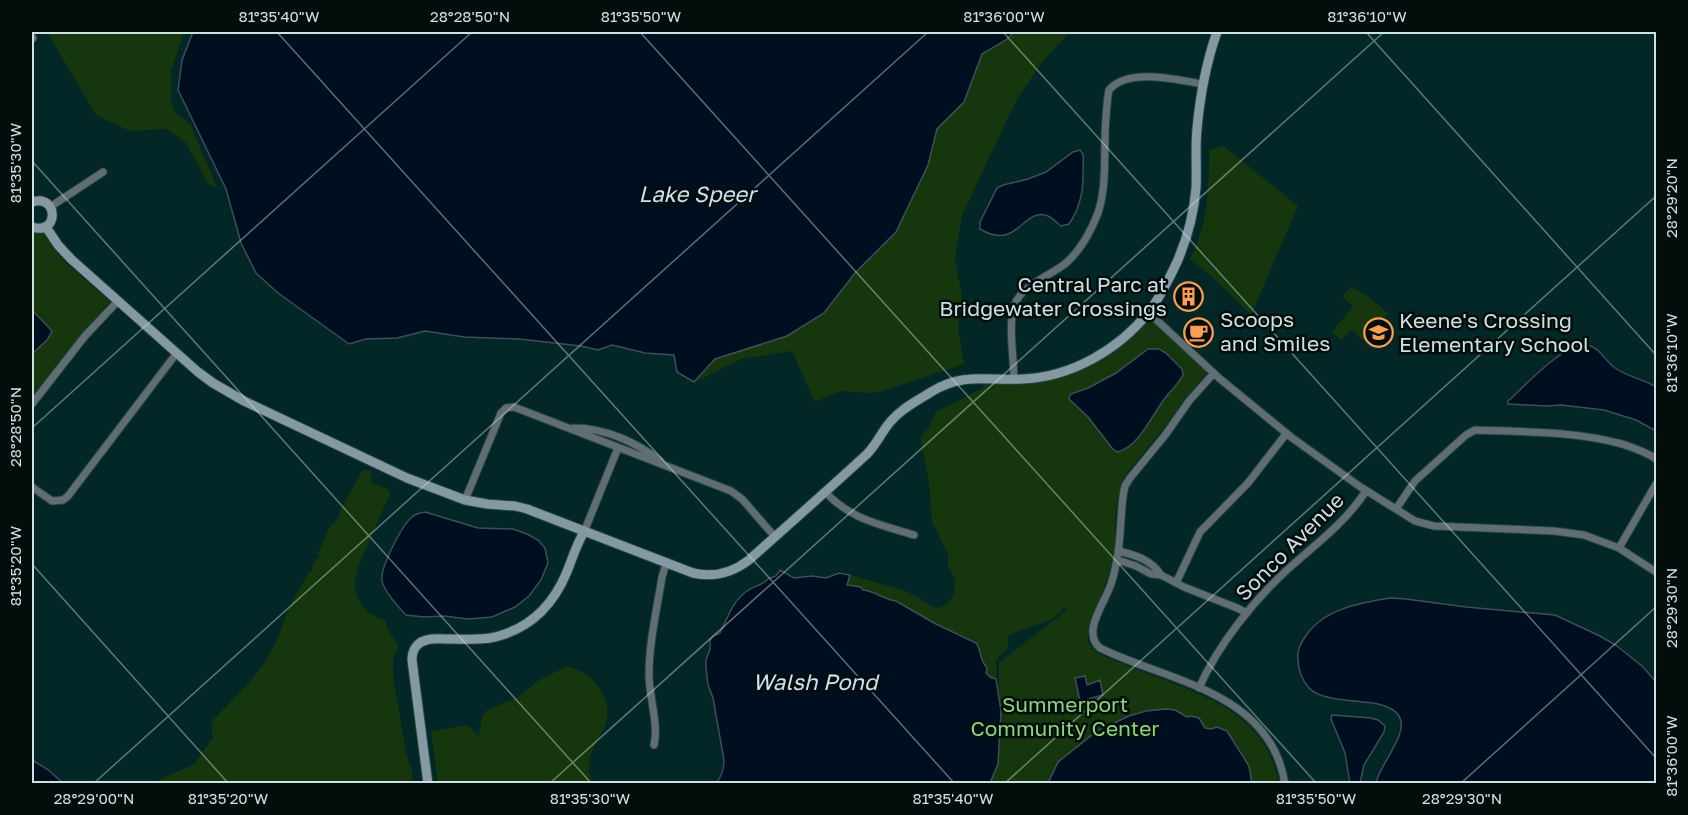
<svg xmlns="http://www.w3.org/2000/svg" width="1688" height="815" viewBox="0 0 1688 815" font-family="'Golos Text',sans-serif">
  <rect width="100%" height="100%" fill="#032626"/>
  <!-- green -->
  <path fill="#16370e" d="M49 32H184L171 72V101L175 112 190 124 217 187 209 185 186 143 167 129 130 131 96 115 50 37Z
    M1014 32H1070L1043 61 1017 99 962 215 955 259 962 296 958 328 964 364 880 392 868 393 840 391 815 402 792 351 741 359 695 382 723 352 824 313 855 273 928 165 937 129 964 102 982 53 1006 41Z
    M1224 146 1298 206 1251 315 1211 276 1190 259C1208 223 1209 189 1209 150Z
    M32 232 43 233 47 236 56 252 68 265 99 292 103 293 111 300 32 398Z
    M1352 286 1363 294 1364 293 1388 313 1364 341 1351 330 1341 340 1332 332 1353 306 1342 297Z
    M1151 320 1156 322 1206 370V375L1185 398 1165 427 1126 474 1120 486 1115 517V545L1110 571 1088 631V642L1098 654C1121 663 1144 672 1167 681 1220 701 1267 722 1279 783H990L998 764 999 663 1067 610 1064 607C1061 611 1058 615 1053 618 1045 623 1010 632 1008 638 1007 641 1008 645 1008 648 988 665 1000 659 996 679L990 677 986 672V668L981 661 976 643 934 623 896 601H890L870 591 847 585 850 575 906 591 936 608 942 607 951 599 954 592 955 578 948 567V556L943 544 932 522 929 483 921 442V436L928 429 936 412 983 388 984 382 1061 376 1145 322Z
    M365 469 372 472 370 478 372 483 388 489 390 494 358 567C357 573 354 580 355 587 356 601 369 617 383 619L386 622V627L397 643 398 647 393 658V677L406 752 412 772V783H153L194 764 213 737 211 725 213 720 247 685 262 667 277 640 289 607 309 573 313 570 312 567 316 559 320 557 318 554 328 530 338 518 342 507 362 471Z
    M569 667C581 670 592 677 599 688 628 729 571 751 594 783L530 782 524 784 438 783 431 731 462 726 465 724 479 736 482 717 487 710 518 697 539 680 564 668Z"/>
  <!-- water -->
  <path fill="#000f20" stroke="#3e4e5a" stroke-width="1.5" d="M193 32H1014L1006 40 982 54 964 102 937 129 928 165 896 232 855 273 824 313 787 336 715 359 694 382 677 372 674 355 645 353 612 345 598 350 581 346 519 339 464 337 425 331 397 338 366 339 349 344 278 293 256 273 241 243 226 189 178 90 182 60Z
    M1080 150C1085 155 1083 161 1083 168 1084 189 1081 207 1069 224L1061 226C1056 222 1051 216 1045 215 1022 210 1017 251 980 229V222L997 188 1003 185 1028 179 1046 172 1073 152Z
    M32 310 52 331 47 340 32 354Z
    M1585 344C1600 347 1604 360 1615 368 1628 377 1643 379 1656 387V431L1636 420 1604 410 1561 405 1547 406 1508 404V401C1527 384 1560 347 1585 344Z
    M1148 349H1159L1166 353 1182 369 1183 375C1178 384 1171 391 1165 398 1152 415 1139 447 1117 452L1112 448 1088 417 1069 399V397L1071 394 1088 388 1116 373Z
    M425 512 478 528 513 529 527 534 538 540 545 548 548 563 541 580 529 596 515 607 492 617 468 619 444 616 424 617 406 615C399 608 383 590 382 580 380 568 402 525 412 517 416 513 420 513 425 512Z
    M780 570 794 578 812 576 826 578 839 573 850 575 847 585 861 587 863 590C875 591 885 600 896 601L934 623 976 643C982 650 978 657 987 668L986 673 990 677 996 679 1001 711 998 764 990 783H716C722 776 724 770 724 760L713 698 708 685 706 668V660L710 649V640L713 636 720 633C728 618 732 601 747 591 754 586 763 585 768 579L776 576Z
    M1390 598 1406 599 1466 607 1555 615 1600 636 1617 646 1643 667 1656 682V783H1376C1379 765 1410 733 1399 716 1386 694 1329 708 1309 688 1302 680 1298 669 1298 658 1297 650 1300 644 1305 637 1323 609 1359 603 1390 598Z
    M1085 676 1087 685 1100 680 1103 695 1080 701 1075 678Z
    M1166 709 1175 710 1187 717 1191 716 1199 718 1205 728 1211 729 1217 727 1227 731 1249 766 1252 783H1048L1058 762 1097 731 1129 716 1146 711Z
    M1332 715 1371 718 1378 720 1385 726 1384 732 1364 765 1360 783H1350L1345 753 1331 719Z
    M32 760 47 769 63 783H32Z"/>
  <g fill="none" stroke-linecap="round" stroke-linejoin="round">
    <defs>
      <path id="street" d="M32 38H33
        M50 207 103 172
        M1148 312 1219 378 1291 437 1359 486 1415 521 1434 526 1554 531 1584 535 1619 548 1656 572
        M1214 373 1189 401 1166 434 1130 478 1125 486C1122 497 1122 508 1121 519 1120 541 1118 563 1111 584 1105 603 1081 632 1100 648 1169 682 1270 691 1285 784
        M1014 380C1014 360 1008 324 1014 306 1022 284 1049 277 1066 263 1081 250 1091 231 1098 213 1108 182 1103 149 1106 117 1107 108 1107 99 1109 90 1128 67 1178 80 1203 84
        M32 404 85 336 118 301
        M574 428C604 428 637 442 660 461
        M32 487 52 501 63 500 68 496 176 354
        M825 492C852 520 879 524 914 535
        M465 500 501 413 506 408 514 407 731 491 742 499 775 537
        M1396 509 1415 481 1466 435 1475 430C1525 432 1574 431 1622 444 1634 448 1647 452 1656 459
        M584 532 618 448
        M1619 548 1656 484
        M1119 551C1135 555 1152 560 1161 575
        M1118 560 1136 566 1151 574 1161 575 1184 587 1237 608 1247 613
        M1176 583 1200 532 1248 483 1286 434
        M1199 688C1218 645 1253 601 1288 569 1316 544 1345 523 1366 491
        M654 745C659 724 649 697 649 675 649 642 657 609 662 577L666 564"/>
      <path id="secondary" d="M32 202C58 193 60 236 32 227
        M46 227 58 245 71 259 198 372 213 383 244 401 407 478 465 500 487 504 515 506 527 509 693 573C714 578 732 573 749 560 788 525 828 490 867 454 877 444 882 431 891 421 902 408 917 401 931 392 964 372 987 381 1023 379 1071 377 1118 350 1148 313 1160 298 1169 279 1177 262 1187 239 1194 213 1196 188 1197 168 1195 148 1197 129 1200 96 1206 63 1217 32
        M428 784 412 660C412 650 417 642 427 640 434 638 443 639 450 639 469 639 487 641 505 634 534 624 554 602 566 574 572 560 576 545 584 532"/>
    </defs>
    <!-- street casing -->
    <use href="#street" stroke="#234444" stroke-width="9"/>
    <!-- secondary casing -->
    <use href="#secondary" stroke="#234444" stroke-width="11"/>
    <!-- street -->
    <use href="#street" stroke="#606d72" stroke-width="7"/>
    <!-- secondary -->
    <use href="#secondary" stroke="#8499a1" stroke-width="9"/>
  </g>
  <!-- ticks -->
  <path fill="none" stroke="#cee0e0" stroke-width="1.5" stroke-opacity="0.45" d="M277 32 955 784M640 32 1317 784M1003 32 1656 758M1366 32 1656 355M32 161 592 784M32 428 472 32M32 564 229 784M93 784 928 32M549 784 1384 32M1004 784 1656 196M1460 784 1656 607"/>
  <!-- icons -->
  <defs>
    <symbol id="building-ring" viewBox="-11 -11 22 22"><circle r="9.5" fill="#020d0c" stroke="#fb9e50" stroke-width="1.5"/><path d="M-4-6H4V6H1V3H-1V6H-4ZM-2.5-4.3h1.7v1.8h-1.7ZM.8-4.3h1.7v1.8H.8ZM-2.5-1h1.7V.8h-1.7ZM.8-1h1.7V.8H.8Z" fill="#fb9e50"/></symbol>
    <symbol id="cafe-ring" viewBox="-11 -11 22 22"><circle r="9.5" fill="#020d0c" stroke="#fb9e50" stroke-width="1.5"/><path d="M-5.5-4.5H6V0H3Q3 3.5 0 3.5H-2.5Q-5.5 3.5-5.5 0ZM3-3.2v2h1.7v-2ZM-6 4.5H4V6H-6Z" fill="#fb9e50"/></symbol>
    <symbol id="school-ring" viewBox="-11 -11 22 22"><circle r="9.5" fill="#020d0c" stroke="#fb9e50" stroke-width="1.5"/><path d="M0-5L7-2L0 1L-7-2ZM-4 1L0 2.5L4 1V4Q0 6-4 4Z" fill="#fb9e50"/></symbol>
  </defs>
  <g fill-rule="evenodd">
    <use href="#building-ring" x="1172" y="280" width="33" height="33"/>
    <use href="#cafe-ring" x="1182" y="316" width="33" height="33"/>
    <use href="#school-ring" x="1362" y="316" width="33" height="33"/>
  </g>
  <g text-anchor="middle" stroke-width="5" stroke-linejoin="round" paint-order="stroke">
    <!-- poi labels -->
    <g font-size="21" fill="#cee0e0" stroke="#020d0c" text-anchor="start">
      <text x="1167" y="292" text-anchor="end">Central Parc at<tspan x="1167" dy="24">Bridgewater Crossings</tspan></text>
      <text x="1220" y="327">Scoops<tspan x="1220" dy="24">and Smiles</tspan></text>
      <text x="1399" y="328">Keene's Crossing<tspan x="1399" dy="24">Elementary School</tspan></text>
    </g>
    <!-- street labels -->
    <g font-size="21" fill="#cee0e0" stroke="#020d0c">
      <text transform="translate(1290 547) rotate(-45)" y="7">Sonco Avenue</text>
    </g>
    <!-- park labels -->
    <g font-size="21" fill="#8dd47d" stroke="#020d0c">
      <text x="1065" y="712">Summerport<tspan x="1065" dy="24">Community Center</tspan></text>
    </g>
    <!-- water labels -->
    <g font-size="22" font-style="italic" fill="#d1e0f0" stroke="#020d0c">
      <text x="697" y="202">Lake Speer</text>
      <text x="815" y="690">Walsh Pond</text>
    </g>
  </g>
  <!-- border -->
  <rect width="1688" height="815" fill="none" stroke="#020d0c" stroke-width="66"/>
  <rect x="33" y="33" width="1622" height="749" fill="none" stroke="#cee0e0" stroke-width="2"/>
  <g font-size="15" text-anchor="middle" fill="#cee0e0">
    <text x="279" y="22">81°35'40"W</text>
    <text x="470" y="22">28°28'50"N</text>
    <text x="641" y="22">81°35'50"W</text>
    <text x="1004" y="22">81°36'00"W</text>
    <text x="1367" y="22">81°36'10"W</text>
    <text transform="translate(16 163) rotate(-90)" y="5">81°35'30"W</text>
    <text transform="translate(1672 198) rotate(-90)" y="5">28°29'20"N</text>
    <text transform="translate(1672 353) rotate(-90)" y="5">81°36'10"W</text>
    <text transform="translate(16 427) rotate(-90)" y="5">28°28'50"N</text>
    <text transform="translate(16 566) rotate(-90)" y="5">81°35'20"W</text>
    <text transform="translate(1672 608) rotate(-90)" y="5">28°29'30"N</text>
    <text transform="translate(1672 756) rotate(-90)" y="5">81°36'00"W</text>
    <text x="94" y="804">28°29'00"N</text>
    <text x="228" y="804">81°35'20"W</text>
    <text x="590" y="804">81°35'30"W</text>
    <text x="953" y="804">81°35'40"W</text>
    <text x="1316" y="804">81°35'50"W</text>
    <text x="1462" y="804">28°29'30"N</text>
  </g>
</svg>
